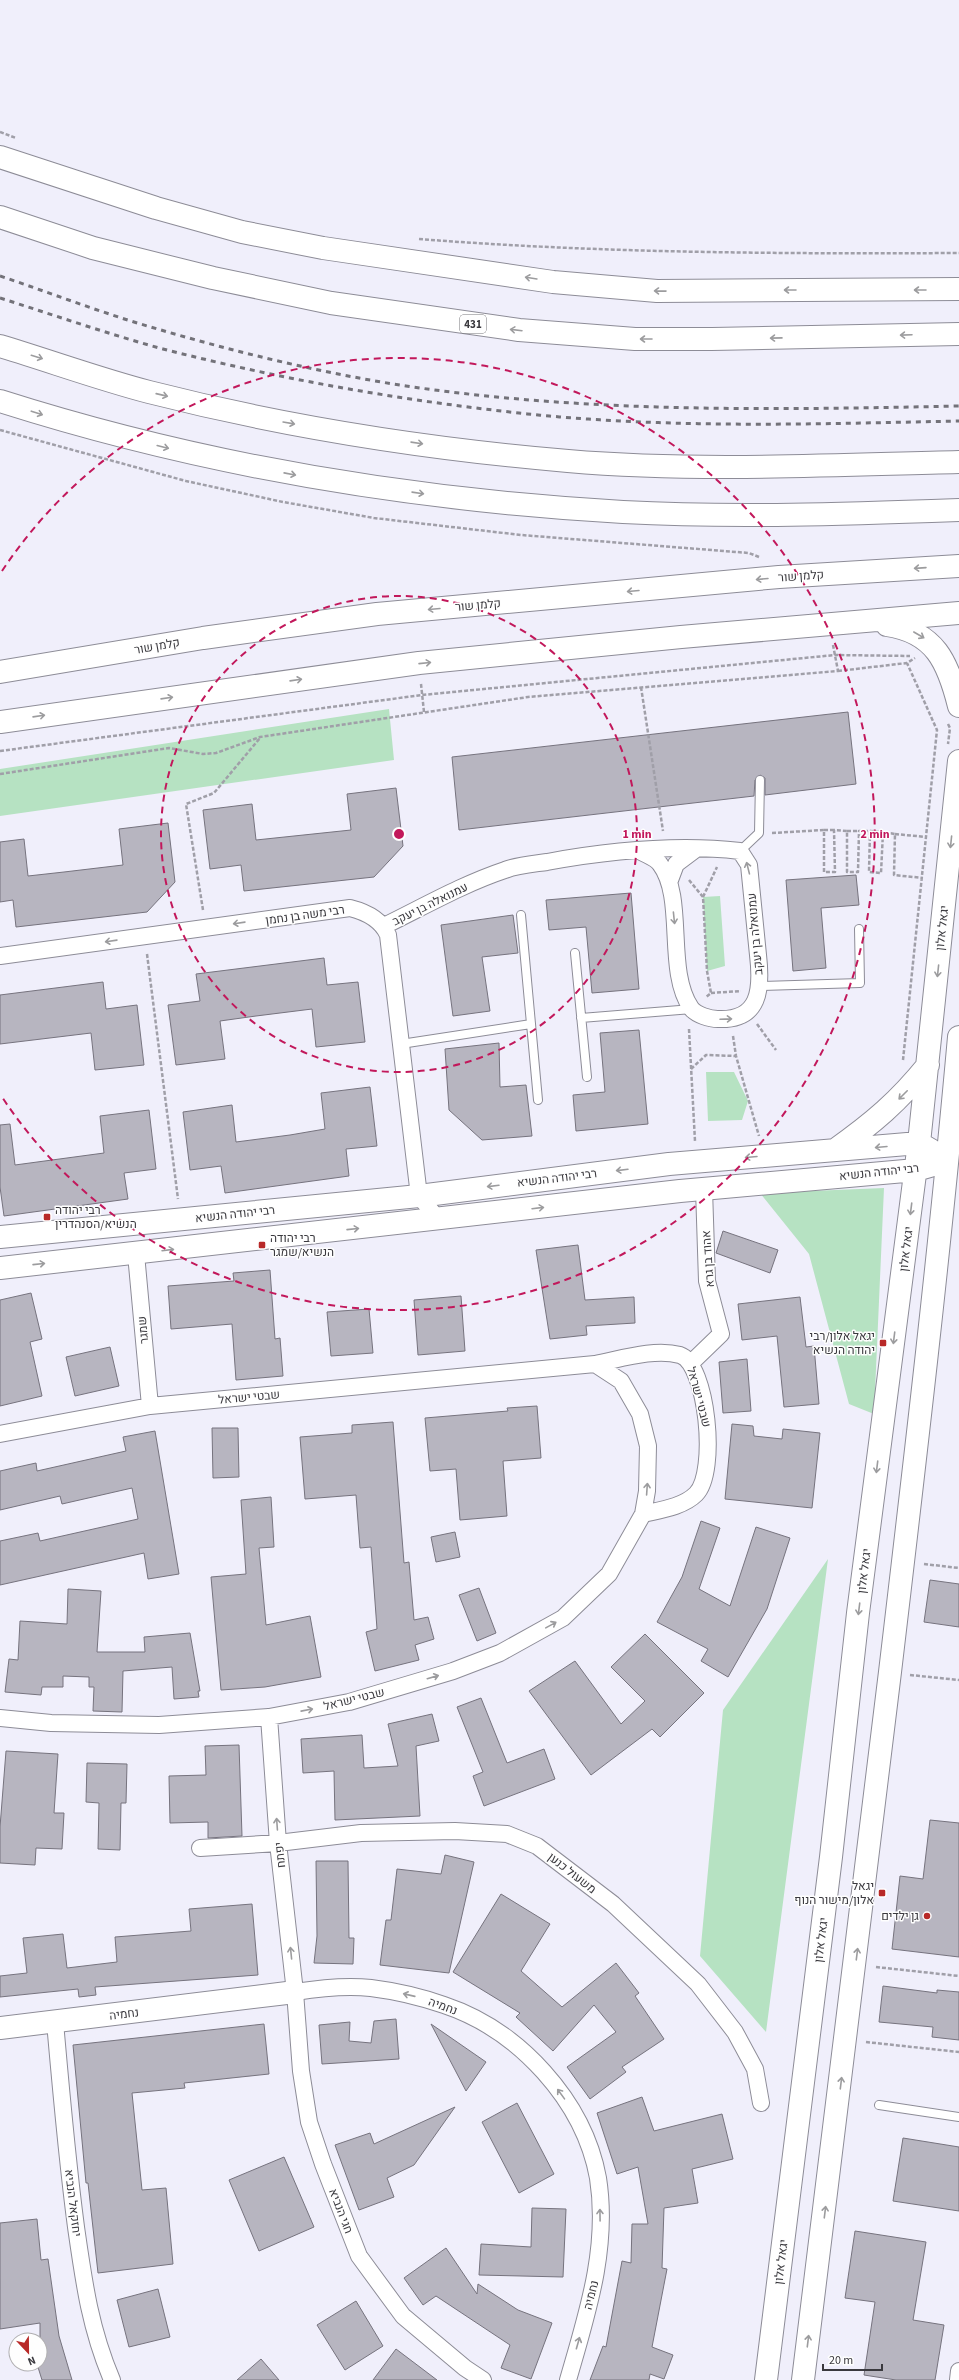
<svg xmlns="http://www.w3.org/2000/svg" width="959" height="2380" viewBox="0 0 959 2380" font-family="'Source Sans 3',Heebo,sans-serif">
  <rect width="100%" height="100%" fill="#f0effb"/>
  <!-- green -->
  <path fill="#b6e2c2" d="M389 709 394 760 0 816V769Z
    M720 896 725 966 707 971 703 897Z
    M706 1072H734L748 1101 742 1120 708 1121Z
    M884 1188 874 1414 849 1404 809 1254 760 1193Z
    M828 1559 766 2032 700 1956 723 1710Z"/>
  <!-- building -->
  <path fill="#b7b5c0" stroke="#76737e" d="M848 712 856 784 765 795V778L760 775 755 780 754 796 459 830 452 757Z
    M396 788 403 846 374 877 244 891 241 865 210 869 203 810 252 804 256 840 351 830 347 794Z
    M168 823 175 882 147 912 16 927 13 900 0 902V842L24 839 28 876 64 872 123 865 119 829Z
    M856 875 859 905 821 908 826 968 793 971 786 880Z
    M631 893 639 989 592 993 586 927 549 930 546 900Z
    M513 915 518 953 482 957 490 1011 453 1016 441 925Z
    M324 958 327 985 358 982 365 1042 316 1047 312 1009 256 1016 220 1021 225 1059 176 1065 168 1005 200 1001 196 974Z
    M103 982 106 1009 137 1005 144 1065 95 1070 91 1033 0 1044V995Z
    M639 1030 648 1124 576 1131 573 1095 605 1092 600 1033Z
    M499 1043 500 1087 526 1085 532 1136 482 1140 449 1110 445 1049Z
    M370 1087 377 1146 346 1149 349 1176 225 1193 221 1166 190 1170 183 1112 232 1105 236 1142 290 1135 325 1129 321 1093Z
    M149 1110 156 1169 124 1173 128 1199 4 1216 0 1187V1125L10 1124 15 1165 104 1153 100 1116Z
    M723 1231 778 1250 770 1273 716 1253Z
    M578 1245 585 1300 634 1297 635 1323 586 1326 587 1335 550 1339 536 1250Z
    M270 1270 275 1339 280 1338 283 1376 236 1380 232 1324 171 1329 168 1286 234 1281 233 1273Z
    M31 1293 42 1339 30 1342 42 1396 0 1406V1300Z
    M461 1296 465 1351 418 1355 414 1300Z
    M800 1297 806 1347 814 1346 819 1404 784 1407 777 1336 742 1340 738 1304Z
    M369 1309 373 1353 331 1356 327 1312Z
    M110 1347 119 1386 75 1396 66 1357Z
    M747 1359 751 1411 723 1413 719 1362Z
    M537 1406 541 1458 503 1461 507 1516 460 1520 456 1469 430 1471 425 1418 508 1411 507 1408Z
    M393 1422 404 1563 409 1562 414 1620 428 1617 434 1639 415 1645 419 1660 375 1671 366 1632 377 1629 371 1547 360 1548 356 1495 305 1499 300 1437 352 1433V1425Z
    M732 1424 753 1426 754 1436 782 1439 783 1429 820 1433 812 1508 725 1499Z
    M212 1428H238L239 1477 213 1478Z
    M155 1431 179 1574 148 1579 144 1553 0 1585V1541L38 1533 40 1541 138 1519 132 1488 62 1504 60 1496 0 1510V1471L36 1463 37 1471 126 1451 123 1437Z
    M271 1497 274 1547 259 1548 266 1625 310 1616 321 1677 265 1687 221 1690 211 1577 246 1574 241 1500Z
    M701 1521 720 1528 699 1589 730 1606 756 1527 790 1538 767 1609 728 1677 701 1661 708 1649 657 1622 682 1577Z
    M455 1532 460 1557 436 1562 431 1537Z
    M930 1580 959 1584V1627L924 1622Z
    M479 1588 496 1633 477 1641 459 1595Z
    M68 1589 101 1591 97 1652H145L144 1637 190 1633 200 1691H198L199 1697 174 1699 172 1667 123 1671 122 1712 93 1711 94 1687H89V1677L63 1676V1687H42L41 1695 5 1692 9 1659 18 1660 20 1621 67 1624Z
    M645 1634 704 1693 660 1737 652 1729 591 1775 529 1691 575 1661 621 1724 645 1701 611 1667Z
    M481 1698 507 1763 544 1749 555 1779 484 1806 473 1776 483 1772 457 1707Z
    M432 1714 439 1741 416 1746 420 1816 335 1820 334 1771 303 1773 301 1739 362 1735 364 1768 398 1766 388 1724Z
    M239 1745 242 1836 208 1838V1822L170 1823 169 1776 206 1775 205 1746Z
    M6 1751 58 1754 54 1813H64L62 1849 36 1848 35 1865 0 1863V1827Z
    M87 1763 127 1764 126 1803H121L120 1850 98 1849 99 1803 86 1802Z
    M930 1820 959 1823V1957L892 1949 900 1876 923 1879Z
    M445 1855 474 1862 449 1973 380 1965 386 1920H391L397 1869 441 1874Z
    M316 1861H348L349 1938H354L353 1964 314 1963 317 1936Z
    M501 1894 550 1924 521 1971 562 2007 616 1963 639 1993 635 1996 664 2039 622 2067 626 2072 590 2099 567 2067 616 2032 594 2005 553 2051 516 2017 520 2013 453 1972Z
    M252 1904 258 1975 95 1987 96 1995 79 1997 78 1989 0 1997V1976L27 1973 23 1938 63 1934 67 1968 117 1962 115 1937 191 1931 189 1909Z
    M883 1986 937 1993V1990L959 1992V2040L932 2037 933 2027 879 2022Z
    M396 2019 399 2059 322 2064 319 2025 350 2022 349 2041 371 2043 374 2021Z
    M264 2024 269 2074 184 2083 185 2088 132 2093 142 2190 166 2188 173 2264 98 2273 88 2183H86L73 2045Z
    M431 2024 486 2062 466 2091Z
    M642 2097 654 2131 722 2114 733 2159 692 2169 698 2203 664 2208 662 2268 667 2269 652 2347 673 2355 664 2379 650 2374 649 2380H590L603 2346 606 2347 622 2261 631 2263 632 2224H648L638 2167 617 2174 597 2113Z
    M517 2103 554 2174 519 2193 482 2122Z
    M455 2107 414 2165 387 2178 394 2197 359 2210 335 2145 370 2133 374 2144Z
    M903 2138 959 2147V2211L893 2201Z
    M284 2157 314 2227 259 2251 229 2180Z
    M532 2208 566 2209 563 2277 479 2275 481 2244 531 2247Z
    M37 2219 41 2260 48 2259 59 2336 72 2380H42L37 2364H40V2323L0 2329V2223Z
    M855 2231 926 2242 913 2320 944 2325 935 2380H896L864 2375 875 2302 845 2298Z
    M446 2248 477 2294 478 2284 518 2310 552 2323 531 2379 501 2368 510 2345 436 2296 423 2305 404 2278Z
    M158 2289 170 2337 129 2347 117 2300Z
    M356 2301 383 2346 345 2370 317 2325Z
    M396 2349 437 2380H373Z
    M261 2359 279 2380H237Z"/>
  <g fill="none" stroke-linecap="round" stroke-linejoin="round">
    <defs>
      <path id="lane" d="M740 851 759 833 760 780
        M521 915 538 1100
        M575 953 587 1077
        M759 986 860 983 859 929
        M581 1018 692 1009
        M401 1044 531 1024
        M879 2105 959 2117"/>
      <path id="street" d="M670 880 676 864 696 849
        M384 926C423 907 463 884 505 870 518 865 533 864 547 862 607 851 678 844 740 851L749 865C752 895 755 925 758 955 762 989 760 1021 718 1019 710 1019 696 1015 691 1008 665 970 686 898 660 864 656 858 646 855 640 851
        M0 956 350 908C366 912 381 919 388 935L419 1196 438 1219
        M136 1254 150 1406
        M691 1363 721 1334 707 1281 704 1189
        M595 1364C621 1359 654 1348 680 1355 707 1364 718 1472 696 1494 683 1507 660 1510 643 1514
        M0 1434 150 1406 595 1364 621 1381 640 1414 648 1446 647 1491 643 1514 609 1574 563 1618 500 1653 453 1671 349 1702 269 1717 159 1725 51 1723 0 1718
        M269 1717 278 1843 295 1992 301 2071 309 2122 323 2164 359 2256 403 2316 465 2368 483 2380
        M200 1848 278 1843 361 1833 455 1831 507 1834 537 1846 613 1904 698 1984 735 2032 755 2069 761 2103
        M295 1992C320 1988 346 1985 371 1988 395 1991 421 1997 444 2005 519 2030 584 2101 598 2178 609 2248 587 2314 568 2380
        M55 2022C61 2091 67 2159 76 2227 84 2283 90 2328 112 2380
        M958 2380 959 2371"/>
      <path id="secondary" d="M0 157 156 208 242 232 323 248 553 282 657 291 959 289
        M0 401C201 465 412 500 623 512 735 518 847 514 959 510
        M887 625C935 632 948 662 959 706
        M0 672 203 638 377 614 779 577 959 566
        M0 722 419 663 681 637 959 613
        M835 1150C873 1123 898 1102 928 1065
        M0 1237 419 1196 669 1164 919 1143 931 1150
        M0 1268 680 1191 916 1170 930 1166
        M0 2028 295 1992
        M766 2380 831 1857 858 1613 919 1143 959 761
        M803 2380C833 2144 862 1908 890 1672 915 1461 940 1249 959 1037"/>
      <path id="highway" d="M0 217 93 248 213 278 331 303 519 330 635 339H712L959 334
        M0 346C50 361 99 379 149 392 286 427 428 449 568 461 696 472 831 465 959 462"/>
    </defs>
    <!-- lane casing -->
    <use href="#lane" stroke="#8d8c97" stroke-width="10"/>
    <!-- street casing -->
    <use href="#street" stroke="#8d8c97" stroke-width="18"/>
    <!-- secondary casing -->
    <use href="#secondary" stroke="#8d8c97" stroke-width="24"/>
    <!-- highway casing -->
    <use href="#highway" stroke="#8d8c97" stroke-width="24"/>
    <!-- path -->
    <path stroke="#a09fa8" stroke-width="2.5" stroke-dasharray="4 2" stroke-linecap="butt" d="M0 132 16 138
      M419 239C598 253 779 254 959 253
      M0 430 186 481 283 502 374 518 521 535 749 553 759 557
      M838 671 907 663 915 658
      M421 684 424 712
      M641 687 663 831
      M948 724 950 728 948 744
      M0 751 422 695 835 655 910 656
      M0 774 169 748 203 754 216 753 260 737 528 697 838 671 833 645
      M824 830H834
      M847 831H859
      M870 831 883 832
      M772 833 824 830V872H835L834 830 847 831V872H858L859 831H870L869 872 881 873 883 832 895 834 894 875 923 878
      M895 834 926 837
      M689 880 703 897 707 971 711 993 706 997
      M703 897 717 867
      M203 910 186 804 214 793 260 738
      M147 954 178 1199
      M711 993 741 991
      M757 1024 776 1050
      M689 1029 695 1141
      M733 1036 736 1056 759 1136
      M903 1060 937 730 907 663
      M691 1069 706 1055 736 1056
      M924 1564 959 1568
      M910 1675 959 1680
      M876 1967 959 1976
      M866 2042 959 2052"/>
    <!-- lane -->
    <use href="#lane" stroke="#fff" stroke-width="8"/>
    <!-- street -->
    <use href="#street" stroke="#fff" stroke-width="16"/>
    <!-- secondary -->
    <use href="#secondary" stroke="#fff" stroke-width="22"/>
    <!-- highway -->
    <use href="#highway" stroke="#fff" stroke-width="22"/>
    <!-- rail -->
    <path stroke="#737279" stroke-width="3" stroke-dasharray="5 5" stroke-linecap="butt" d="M0 276C45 291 89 308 134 322 223 349 315 372 406 386 590 413 774 410 959 406
      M0 298C54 315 108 334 163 349 280 379 399 400 519 413 665 429 813 424 959 421"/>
  </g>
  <!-- one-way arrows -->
  <defs><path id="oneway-shaft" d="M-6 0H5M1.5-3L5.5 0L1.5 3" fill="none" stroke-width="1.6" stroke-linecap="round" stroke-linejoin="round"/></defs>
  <g stroke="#9c9c9e">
    <use href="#oneway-shaft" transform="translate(531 278) rotate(-171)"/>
    <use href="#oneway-shaft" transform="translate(790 290) rotate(180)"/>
    <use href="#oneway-shaft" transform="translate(920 290) rotate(180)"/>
    <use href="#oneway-shaft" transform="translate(660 291) rotate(-179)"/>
    <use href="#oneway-shaft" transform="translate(516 330) rotate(-173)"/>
    <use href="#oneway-shaft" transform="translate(906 335) rotate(178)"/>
    <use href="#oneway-shaft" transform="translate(776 338) rotate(179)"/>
    <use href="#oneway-shaft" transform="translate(646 339) rotate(-180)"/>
    <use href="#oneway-shaft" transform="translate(37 357) rotate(17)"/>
    <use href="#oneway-shaft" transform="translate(162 395) rotate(13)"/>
    <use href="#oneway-shaft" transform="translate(37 413) rotate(18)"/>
    <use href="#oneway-shaft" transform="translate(289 423) rotate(10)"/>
    <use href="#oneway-shaft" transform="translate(417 443) rotate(8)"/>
    <use href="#oneway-shaft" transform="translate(163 447) rotate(14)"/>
    <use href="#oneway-shaft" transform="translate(290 474) rotate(11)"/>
    <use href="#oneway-shaft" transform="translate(418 493) rotate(8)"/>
    <use href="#oneway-shaft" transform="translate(920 568) rotate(176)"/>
    <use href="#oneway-shaft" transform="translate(762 579) rotate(175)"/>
    <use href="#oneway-shaft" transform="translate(633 591) rotate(175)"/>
    <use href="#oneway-shaft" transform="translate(434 609) rotate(175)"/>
    <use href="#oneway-shaft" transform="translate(919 635) rotate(30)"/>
    <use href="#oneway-shaft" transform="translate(425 663) rotate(-6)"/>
    <use href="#oneway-shaft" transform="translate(296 680) rotate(-8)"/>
    <use href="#oneway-shaft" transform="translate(167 698) rotate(-8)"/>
    <use href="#oneway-shaft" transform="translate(39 716) rotate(-8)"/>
    <use href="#oneway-shaft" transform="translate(951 842) rotate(96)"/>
    <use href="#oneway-shaft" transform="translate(748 868) rotate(-104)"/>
    <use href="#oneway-shaft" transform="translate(674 918) rotate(84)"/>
    <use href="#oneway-shaft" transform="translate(239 923) rotate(172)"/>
    <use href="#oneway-shaft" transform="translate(111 941) rotate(172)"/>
    <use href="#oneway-shaft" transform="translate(938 971) rotate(96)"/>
    <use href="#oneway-shaft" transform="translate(726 1019) rotate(-2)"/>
    <use href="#oneway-shaft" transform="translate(903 1095) rotate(135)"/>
    <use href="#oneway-shaft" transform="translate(881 1147) rotate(175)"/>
    <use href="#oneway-shaft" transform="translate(751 1157) rotate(175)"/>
    <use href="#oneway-shaft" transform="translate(622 1170) rotate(173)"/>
    <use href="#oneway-shaft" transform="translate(493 1186) rotate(173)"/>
    <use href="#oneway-shaft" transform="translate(538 1208) rotate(-7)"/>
    <use href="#oneway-shaft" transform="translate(911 1209) rotate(97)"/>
    <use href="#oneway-shaft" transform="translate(353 1229) rotate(-6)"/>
    <use href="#oneway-shaft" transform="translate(168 1250) rotate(-7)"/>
    <use href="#oneway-shaft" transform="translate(39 1264) rotate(-6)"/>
    <use href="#oneway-shaft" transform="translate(894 1338) rotate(97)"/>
    <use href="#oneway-shaft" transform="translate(877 1467) rotate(97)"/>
    <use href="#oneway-shaft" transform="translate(647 1489) rotate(-86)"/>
    <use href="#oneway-shaft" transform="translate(859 1609) rotate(97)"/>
    <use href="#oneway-shaft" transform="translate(551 1625) rotate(-29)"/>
    <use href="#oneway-shaft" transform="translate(433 1677) rotate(-16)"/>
    <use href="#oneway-shaft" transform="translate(307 1710) rotate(-11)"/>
    <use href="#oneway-shaft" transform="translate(277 1824) rotate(-94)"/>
    <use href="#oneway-shaft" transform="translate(291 1953) rotate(-96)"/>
    <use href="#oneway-shaft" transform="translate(857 1954) rotate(-83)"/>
    <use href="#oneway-shaft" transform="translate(409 1995) rotate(-167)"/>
    <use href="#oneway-shaft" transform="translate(841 2083) rotate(-83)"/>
    <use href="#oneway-shaft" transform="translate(561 2094) rotate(-126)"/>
    <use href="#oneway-shaft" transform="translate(825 2212) rotate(-83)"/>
    <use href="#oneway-shaft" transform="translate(600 2215) rotate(-91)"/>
    <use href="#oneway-shaft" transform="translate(808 2341) rotate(-83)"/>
    <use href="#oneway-shaft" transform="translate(578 2343) rotate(-74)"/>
  </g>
  <!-- distance rings -->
  <g fill="none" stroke="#c2185b" stroke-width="2" stroke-dasharray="7 5">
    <circle cx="399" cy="834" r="238"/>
    <path d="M2 571A476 476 0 1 1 2 1097"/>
  </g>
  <!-- markers -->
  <g fill="#b82928" stroke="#fefefe" stroke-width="1.5">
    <rect x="43" y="1213" width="8" height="8" rx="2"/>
    <rect x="258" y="1241" width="8" height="8" rx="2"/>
    <rect x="879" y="1339" width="8" height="8" rx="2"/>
    <rect x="878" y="1889" width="8" height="8" rx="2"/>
    <circle cx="927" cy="1916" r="4"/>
  </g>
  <g text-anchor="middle" stroke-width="3" stroke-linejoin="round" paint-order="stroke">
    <!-- shield labels -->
    <rect fill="#fefefe" stroke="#757478" stroke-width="1" x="460" y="315" width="26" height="18" rx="3"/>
    <g font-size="11" font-weight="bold" fill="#3a393e">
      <text x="473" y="328">431</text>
    </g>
    <!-- street labels -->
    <g font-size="12" fill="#3a393e" stroke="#fefefe">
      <text transform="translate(801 576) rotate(-4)" y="4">קלמן שור</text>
      <text transform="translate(478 605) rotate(-5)" y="4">קלמן שור</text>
      <text transform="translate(157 646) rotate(-10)" y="4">קלמן שור</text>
      <text transform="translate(430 904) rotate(-26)" y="4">עמנואלה בן יעקב</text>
      <text transform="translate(305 915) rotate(-8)" y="4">רבי משה בן נחמן</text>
      <text transform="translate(942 928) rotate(-84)" y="4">יגאל אלון</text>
      <text transform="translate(755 934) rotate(-95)" y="4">עמנואלה בן יעקב</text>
      <text transform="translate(879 1172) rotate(-6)" y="4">רבי יהודה הנשיא</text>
      <text transform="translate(557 1178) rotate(-7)" y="4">רבי יהודה הנשיא</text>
      <text transform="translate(235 1214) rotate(-6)" y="4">רבי יהודה הנשיא</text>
      <text transform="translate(906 1249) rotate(-83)" y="4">יגאל אלון</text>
      <text transform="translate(708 1259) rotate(-94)" y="4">אהוד בן גרא</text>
      <text transform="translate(143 1330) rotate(-95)" y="4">שמגר</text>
      <text transform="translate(249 1397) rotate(-5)" y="4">שבטי ישראל</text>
      <text transform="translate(699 1397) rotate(75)" y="4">שבטי ישראל</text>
      <text transform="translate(864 1571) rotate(-83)" y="4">יגאל אלון</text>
      <text transform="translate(354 1699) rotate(-14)" y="4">שבטי ישראל</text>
      <text transform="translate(280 1855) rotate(-96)" y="4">יפתח</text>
      <text transform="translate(572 1873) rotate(38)" y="4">משעול כנען</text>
      <text transform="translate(821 1940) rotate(-83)" y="4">יגאל אלון</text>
      <text transform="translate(443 2006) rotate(20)" y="4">נחמיה</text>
      <text transform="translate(124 2014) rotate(-7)" y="4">נחמיה</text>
      <text transform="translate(73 2203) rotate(83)" y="4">יחזקאל הנביא</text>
      <text transform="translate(341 2211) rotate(69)" y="4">חגי הנביא</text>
      <text transform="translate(781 2262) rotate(-83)" y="4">יגאל אלון</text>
      <text transform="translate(591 2295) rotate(-76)" y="4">נחמיה</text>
    </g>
    <!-- poi labels -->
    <g font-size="12" fill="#3a393e" stroke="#fefefe" text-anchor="end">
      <text x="55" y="1214" text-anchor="start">רבי יהודה<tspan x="55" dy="14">הנשיא/הסנהדרין</tspan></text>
      <text x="270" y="1242" text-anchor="start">רבי יהודה<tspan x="270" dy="14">הנשיא/שמגר</tspan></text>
      <text x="875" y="1340">יגאל אלון/רבי<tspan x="875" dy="14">יהודה הנשיא</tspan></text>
      <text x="874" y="1890">יגאל<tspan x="874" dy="14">אלון/מישור הנוף</tspan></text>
      <text x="919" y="1920">גן ילדים</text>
    </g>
  </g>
  <circle cx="399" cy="834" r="6" fill="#c2185b" stroke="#fefefe" stroke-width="2"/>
  <g font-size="12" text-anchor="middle" font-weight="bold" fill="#c2185b" stroke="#fefefe" stroke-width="3" stroke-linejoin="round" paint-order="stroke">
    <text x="637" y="838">1 min</text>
    <text x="875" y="838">2 min</text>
  </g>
  <!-- north arrow -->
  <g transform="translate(28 2352) rotate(158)"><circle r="19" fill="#fefefe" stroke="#b0afb1"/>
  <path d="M0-3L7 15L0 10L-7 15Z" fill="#b82928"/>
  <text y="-6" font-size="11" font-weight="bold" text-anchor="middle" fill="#3a393e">N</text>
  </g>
  <!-- scale -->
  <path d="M823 2364v6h59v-6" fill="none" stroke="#3a393e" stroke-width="2"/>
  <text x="829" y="2364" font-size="12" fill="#3a393e" stroke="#fefefe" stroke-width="3" paint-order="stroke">20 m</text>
</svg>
